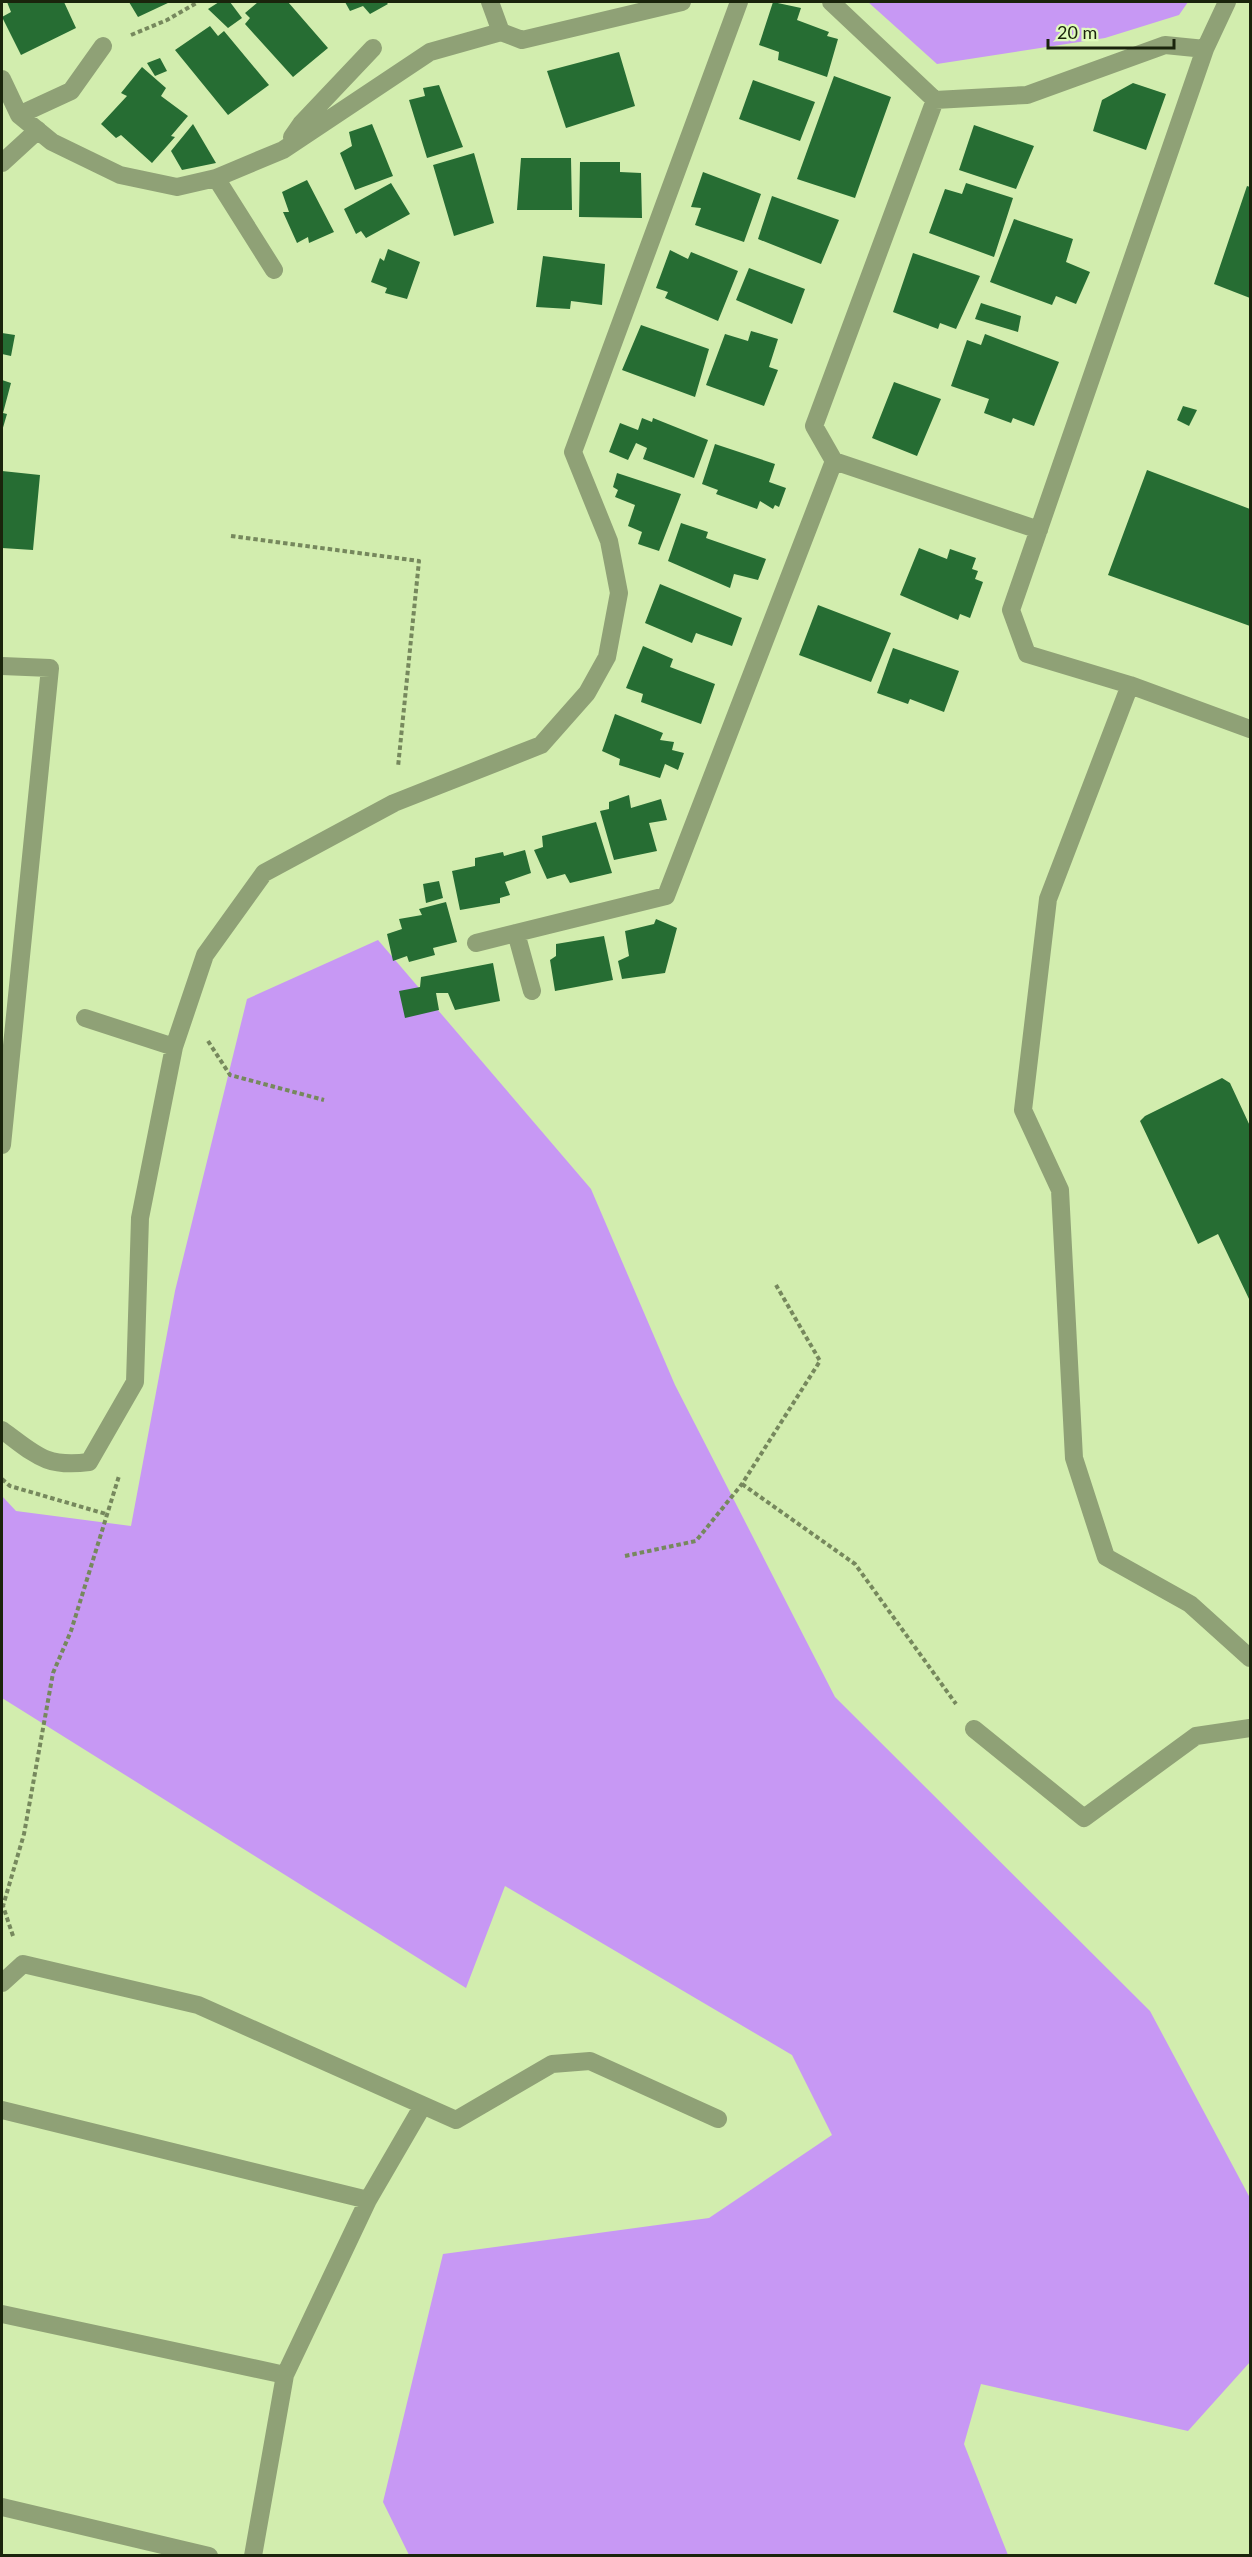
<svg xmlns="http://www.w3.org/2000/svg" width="1252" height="2557" viewBox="0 0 1252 2557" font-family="Lato,sans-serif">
  <rect width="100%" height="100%" fill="#d2edae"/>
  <!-- green -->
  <path fill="#c798f4" d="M868 2H1188L1179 15 1105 38 937 64Z
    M378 940 591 1189 675 1385 835 1697 1150 2011 1250 2198V2362L1188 2431 981 2384 964 2444 1008 2555H409L383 2502 443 2254 709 2218 832 2135 792 2055 505 1886 466 1988 2 1698V1496L16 1511 131 1526 175 1291 247 999Z"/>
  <!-- building -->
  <path fill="#266d33" d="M7 2H64L76 28 21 55 2 17 11 12Z
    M129 2H170L138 17Z
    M219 2H230L242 18 228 28 208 9Z
    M258 2H288L328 48 293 77 245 24 250 18 245 13Z
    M345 2H386L388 4 370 14 363 6 350 11Z
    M773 2 801 8 797 20 829 32 827 36 838 39 827 77 778 60 779 52 759 45Z
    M210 26 218 36 224 31 269 85 228 115 175 50Z
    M619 52 635 106 566 128 547 71Z
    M160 58 167 71 155 76 147 63Z
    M142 67 166 88 161 96 188 116 171 136 175 137 152 163 121 135 116 138 101 124 127 96 121 93Z
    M834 76 891 97 855 198 797 179Z
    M753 80 815 102 800 141 739 119Z
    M1133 83 1166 94 1146 150 1093 131 1102 100Z
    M439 85 463 147 427 158 409 100 425 96 423 88Z
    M193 124 216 163 182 170 171 151Z
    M372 124 393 176 355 190 340 153 352 146 349 132Z
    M974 125 1034 146 1016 189 959 170Z
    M474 153 494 223 454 236 433 165Z
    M521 158H571L572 210H517Z
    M580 162H620V172L641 173 642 218 579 217Z
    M703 172 761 194 744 242 695 225 701 208 691 207Z
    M307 180 334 232 309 243 308 237 297 243 283 212H289L282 192Z
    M391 183 410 214 366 238 361 231 356 234 344 209Z
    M966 183 1013 198 994 257 929 233 945 189 962 194Z
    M1247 186 1250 187V298L1214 284Z
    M772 196 839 220 821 264 758 239Z
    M1014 219 1073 239 1066 262 1090 272 1076 304 1056 296 1052 305 990 282Z
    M388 249 420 262 407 299 385 293 387 288 371 282 380 258 384 261Z
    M670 250 688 259 691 252 738 271 718 321 665 298 668 292 656 288Z
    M913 253 980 276 956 329 940 323 938 329 893 312Z
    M543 256 605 264 602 305 571 301 570 309 536 307Z
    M749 268 805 289 792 324 736 300Z
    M981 303 1021 316 1018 332 975 319Z
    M641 325 709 349 695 397 622 370Z
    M751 331 778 339 769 367 778 370 764 406 706 385 725 334 748 341Z
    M2 333 15 335 11 356 2 354Z
    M985 334 1059 362 1034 426 1013 418 1011 423 984 413 989 399 951 386 967 340 981 345Z
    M2 380 11 383 3 413 7 414 2 431Z
    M894 382 941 399 917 456 872 438Z
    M1183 406 1197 410 1189 426 1177 420Z
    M642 418 652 422 653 418 708 440 694 478 643 459 647 448 636 443 628 460 609 452 620 423 638 430Z
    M715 444 775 464 769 482 786 488 779 507 775 505 773 509 760 501 757 509 716 494 718 490 702 484Z
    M1147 470 1250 509V626L1108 575Z
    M2 471 40 475 33 550 2 548Z
    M617 473 681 494 659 551 638 544 642 532 628 526 635 505 615 497 618 490 613 487Z
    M681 523 708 532 706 538 766 559 758 580 734 574 730 588 668 561Z
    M919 548 947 559 950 549 976 558 972 569 978 571 975 579 983 582 970 618 960 614 958 620 900 595Z
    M660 584 742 618 732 646 696 633 692 643 645 623Z
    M818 605 891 633 871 682 799 655Z
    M643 646 673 659 670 667 715 684 701 724 641 702 643 694 626 688Z
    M893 648 959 671 944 712 910 699 908 704 877 693Z
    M615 714 663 733 660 740 674 742 672 750 684 753 678 770 665 764 660 778 619 765 620 759 602 751Z
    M629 795 631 808 661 799 667 820 649 823 657 851 614 860 600 811 609 809V802Z
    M596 822 612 873 570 883 565 874 547 879 534 850 543 847 542 836Z
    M525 850 531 873 505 882 510 895 500 898V903L460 910 452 871 475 866V858L503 852 504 856Z
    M439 881 443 898 426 903 423 884Z
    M446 902 457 942 433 948 435 955 409 962 407 956 393 961 387 934 402 929 399 919 422 915 419 909Z
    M656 919 677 928 665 973 622 979 618 961 629 956 625 931 654 924Z
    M604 936 613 980 555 991 550 960 556 956V944Z
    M493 963 500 1001 455 1010 448 993H436L439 1010 405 1018 399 991 420 987 421 977Z
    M1222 1078 1230 1083 1250 1126V1301L1218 1234 1198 1244 1140 1121 1145 1116Z"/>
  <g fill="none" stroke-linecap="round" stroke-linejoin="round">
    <!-- path -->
    <path stroke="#76885d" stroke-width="4" stroke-dasharray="4.5 3" stroke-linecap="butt" d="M131 35 167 20 198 2
      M231 536 419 561 398 767
      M208 1041 230 1075 324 1100
      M2 1479 10 1486 106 1514
      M742 1484 855 1564 956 1704
      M625 1556 696 1541 742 1484 820 1361 776 1285
      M13 1936 3 1906 24 1834 53 1673 71 1631 119 1476"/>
    <!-- minor -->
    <path stroke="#8fa176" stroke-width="18" d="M490 2 501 32
      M831 2 935 100
      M1227 2 1205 49 1011 610 1027 654 1130 685 1250 729
      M2 79 19 115 52 142 120 175 177 187 216 178 283 150 430 52 501 32 522 40 682 2
      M19 115 71 91 103 46
      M292 137 301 124 373 48
      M2 163 38 130
      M216 178 274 270
      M1039 530 834 461 814 426 935 100 1027 95 1165 45 1205 49
      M2 666 50 668 2 1145
      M1130 685 1048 899 1023 1110 1060 1190 1074 1458 1106 1557 1190 1604 1250 1658
      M516 933 532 991
      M476 943 666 896 834 461
      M85 1018 174 1047
      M2 1430C35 1454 45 1468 89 1462L135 1382 140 1218 174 1047 205 955 264 873 394 803 541 745 587 693 607 657 619 593 609 541 573 452 739 2
      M974 1729 1084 1818 1196 1736 1250 1728
      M2 1983 23 1964 198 2005 456 2120 552 2064 590 2061 718 2119
      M2 2110 368 2200
      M2 2314 285 2375
      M2 2507 209 2556
      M253 2556 285 2375 368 2200 422 2107"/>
  </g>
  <!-- border -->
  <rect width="1252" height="2557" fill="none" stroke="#1a240c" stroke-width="6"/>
  <!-- scale -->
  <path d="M1048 39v9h126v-9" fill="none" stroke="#1a240c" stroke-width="3"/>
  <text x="1057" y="39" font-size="18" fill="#1a240c" stroke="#dffbbb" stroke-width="4.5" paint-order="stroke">20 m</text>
</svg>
